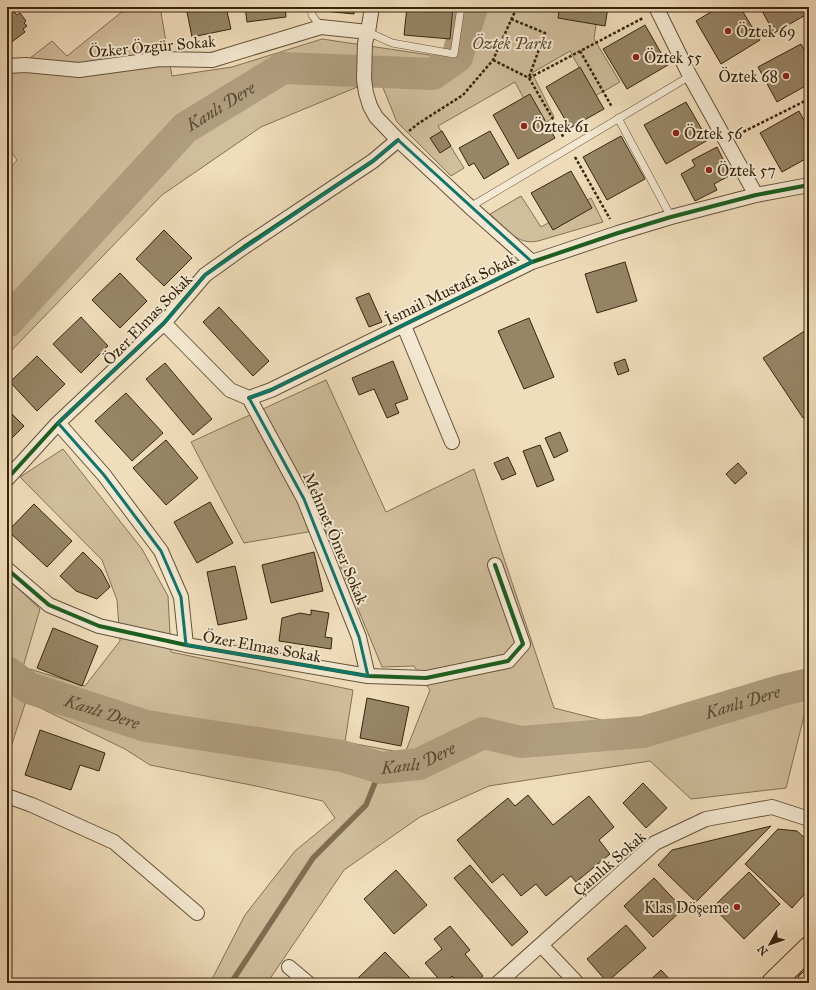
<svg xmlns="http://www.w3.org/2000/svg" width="816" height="990" viewBox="0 0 816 990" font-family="'IM FELL Great Primer',serif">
  <rect width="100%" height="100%" fill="#f0ddbb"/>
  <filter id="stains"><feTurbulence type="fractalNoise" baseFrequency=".005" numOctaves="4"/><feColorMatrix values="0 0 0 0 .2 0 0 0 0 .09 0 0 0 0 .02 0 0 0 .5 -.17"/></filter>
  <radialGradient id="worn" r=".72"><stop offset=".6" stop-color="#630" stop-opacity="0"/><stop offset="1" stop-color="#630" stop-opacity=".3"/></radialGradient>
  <!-- green -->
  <path fill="#d1be9d" stroke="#847255" d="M128 7H160L172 76 232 67 322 39 450 58 467 7H543L597 18 594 39 620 82 595 96 570 51 532 73 554 117 539 127 515 82 438 126 464 168 451 176 397 122 379 78 261 127 162 195 7 355V172L17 160 7 146V76L52 41 67 56Z
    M521 196 541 227 591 198 603 222 538 241C517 246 504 227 490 214Z
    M326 380 386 512 474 469 554 708 629 727 809 673V712H805L786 788 691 799 650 761 489 786 420 817 344 870 267 983H210L245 915 295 851 335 818 323 801 256 786 150 765 125 749 26 701 7 759V578L40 609 23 667 85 686 120 641 117 600 102 560 20 477 63 449 142 549 168 596 171 652 353 690 345 742 405 753 430 690 414 666 382 667 325 529 244 543 191 442Z"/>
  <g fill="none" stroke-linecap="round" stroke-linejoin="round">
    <!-- stream -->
    <path stroke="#806e52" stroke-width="5.5" d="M231 983 313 858 366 805 381 768"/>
    <!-- river -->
    <g stroke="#b19e80" stroke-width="32">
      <path id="s1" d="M7 322 185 128 283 68 433 74 457 57 472 7"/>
      <path id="s2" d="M7 672 29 688 146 726 342 756 381 768 419 764 483 733 521 742 643 732 783 690 809 684"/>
    </g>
  </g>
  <!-- building -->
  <path fill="#978567" stroke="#37250d" d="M7 7H9L17 15 20 13 26 21 24 23 27 26 23 29 25 32 9 44 7 42Z
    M186 7H226L231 29 192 37Z
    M245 7H285L286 17 247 22Z
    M314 7H354V14L314 10Z
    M407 7H453L450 39 404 35Z
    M560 7H608L605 26 558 18Z
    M719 7H740L760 40 721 64 696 21Z
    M760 7H809V13L774 33Z
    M645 25 668 65 627 89 603 49Z
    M801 44 809 58V84L777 102 758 67Z
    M580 67 604 109 570 128 546 87Z
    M530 94 555 138 518 159 493 115Z
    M686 102 708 140 666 164 644 125Z
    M799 111 809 130V157L782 172 760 133Z
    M442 131 451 146 440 153 430 138Z
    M490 131 509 164 484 179 474 163 469 166 459 148Z
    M621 136 645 179 607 200 583 157Z
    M717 147 731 175 714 184 717 190 695 201 681 174 695 166 692 160Z
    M571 171 592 208 553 230 531 193Z
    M164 230 192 258 164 286 136 259Z
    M625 262 637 301 597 313 585 274Z
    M120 273 147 301 120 328 92 300Z
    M369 293 382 322 369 327 356 298Z
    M219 307 269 361 253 376 203 322Z
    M81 317 108 346 81 373 53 344Z
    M529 318 554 377 524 389 498 331Z
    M809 328V414L803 418 763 358Z
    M37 356 65 384 37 411 10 382Z
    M625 359 629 371 618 375 614 363Z
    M393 361 408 399 395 404 399 413 387 418 374 389 359 395 352 378Z
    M165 363 212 419 193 435 146 379Z
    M126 393 163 433 132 461 95 421Z
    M7 409 24 426 7 443Z
    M560 432 568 451 554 458 545 438Z
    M166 440 198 478 166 505 133 468Z
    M540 445 554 480 537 487 523 451Z
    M508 457 516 474 502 480 494 463Z
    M738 463 747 473 735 484 726 474Z
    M210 502 233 543 197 563 174 522Z
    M34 504 72 541 47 567 8 531Z
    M83 552 101 570 110 587 97 599 76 591 60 576Z
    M314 552 323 591 271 603 262 565Z
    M235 566 247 619 218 625 207 572Z
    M311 610 329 613 325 637 332 638 331 649 279 641 282 618 300 613 311 615Z
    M53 628 98 646 82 686 37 668Z
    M367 698 409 707 401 746 360 738Z
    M40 730 105 753 99 771 80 765 71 790 25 775Z
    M643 783 667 808 646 828 623 803Z
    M528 795 553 825 589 796 614 827 599 840 610 854 576 882 571 876 546 896 536 884 521 896 503 874 492 883 457 840 508 798 515 806Z
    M771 826 696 902 658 865 672 850Z
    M778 829 797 831 809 842V889L792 908 745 864Z
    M470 865 528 932 512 946 454 878Z
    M396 870 427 905 394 934 364 899Z
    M749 872 780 904 744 939 713 907Z
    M654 878 683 909 653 937 624 906Z
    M626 925 646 948 607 982 587 959Z
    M450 926 470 950 465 954 483 976 475 983H458L452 976 444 983H442L425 963 442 949 434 939Z
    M385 952 410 978 405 983H355L354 982Z
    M661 970 673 983H647Z"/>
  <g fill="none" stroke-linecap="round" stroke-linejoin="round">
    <defs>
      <path id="service" d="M311 7 312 15 321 27
        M368 32 392 43 454 54 461 7
        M618 118 671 217
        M470 207 690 76"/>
      <path id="minor" d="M372 7 368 32 365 43 364 79 366 93 370 106 376 117 398 140 470 207 532 262
        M656 7 690 76 756 195
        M7 66 26 65 79 70 160 59 212 60 321 27 368 32
        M164 323 230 390 249 398
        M404 326 452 442
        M249 398 271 390 532 262 618 233 671 217 756 195 809 185
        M249 398 304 499 359 637 368 676
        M58 423 104 475 161 551 181 597 186 645
        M7 479 58 423 164 323 205 275 244 247 373 161 398 140
        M7 569 49 605 99 626 186 645 368 676 426 678 508 661 523 644 495 565
        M7 796 32 805 114 842 197 913
        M541 945 577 983
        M289 967 308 983
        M498 983 655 843 706 819 772 807 809 819"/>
      <path id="primary" d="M773 983 809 948
        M808 983 809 982"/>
    </defs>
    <!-- service casing -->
    <use href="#service" stroke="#655338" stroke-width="8"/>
    <!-- minor casing -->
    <use href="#minor" stroke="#655338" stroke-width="16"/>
    <!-- primary casing -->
    <use href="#primary" stroke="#37250d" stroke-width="24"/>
    <!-- path -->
    <path stroke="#37250d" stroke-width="2.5" stroke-dasharray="3 2" stroke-linecap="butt" d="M511 19 545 33 529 77
      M580 51 612 107
      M493 60 529 78
      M529 78 564 138
      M529 78 643 18
      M409 131 419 123 463 95 493 60 517 7
      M739 134 809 99
      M575 157 610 219"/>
    <!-- service -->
    <use href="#service" stroke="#f5e9d3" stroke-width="7"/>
    <!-- minor -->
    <use href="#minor" stroke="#f5e9d3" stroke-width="14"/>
    <!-- primary -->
    <use href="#primary" stroke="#f0ddbb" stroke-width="22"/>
    <defs>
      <path id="cycleway" d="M249 398 271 390 532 262 618 233 671 217 756 195 809 185
        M7 479 58 423 164 323 205 275 244 247 373 161 398 140
        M7 569 49 605 99 626 186 645 368 676 426 678 508 661 523 644 495 565"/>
    </defs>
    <!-- cycleway casing -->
    <use href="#cycleway" stroke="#f5e9d3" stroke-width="6"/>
    <!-- cycleway -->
    <use href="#cycleway" stroke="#1b5e20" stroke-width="4"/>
  </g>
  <!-- marked area -->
  <path fill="none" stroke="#0f766e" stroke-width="3" stroke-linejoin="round" d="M398 140 532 262 271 390 249 398 304 499 359 637 368 676 186 645 181 597 161 551 104 475 58 423 164 323 205 275 373 161Z"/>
  <!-- markers -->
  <g fill="#8f2418" stroke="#f5e9d3" stroke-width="1.5">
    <circle cx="728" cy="31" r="4"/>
    <circle cx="636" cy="57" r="4"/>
    <circle cx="786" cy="76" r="4"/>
    <circle cx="524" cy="126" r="4"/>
    <circle cx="676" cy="133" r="4"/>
    <circle cx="709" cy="170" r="4"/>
    <circle cx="737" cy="907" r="4"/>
  </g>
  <g text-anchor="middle" stroke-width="4" stroke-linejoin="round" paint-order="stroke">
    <!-- poi labels -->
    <g font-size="16" fill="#37250d" stroke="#f5e9d3" text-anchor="start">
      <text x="736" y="37">Öztek 69</text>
      <text x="644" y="63">Öztek 55</text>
      <text x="778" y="82" text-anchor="end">Öztek 68</text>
      <text x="532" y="132">Öztek 61</text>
      <text x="684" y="139">Öztek 56</text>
      <text x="717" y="176">Öztek 57</text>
      <text x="729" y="913" text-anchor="end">Klas Döşeme</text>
    </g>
    <!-- park labels -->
    <g font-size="16" font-style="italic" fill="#5e4b31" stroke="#f5e9d3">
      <text x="512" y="49">Öztek Parkı</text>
    </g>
    <!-- street labels -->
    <g font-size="16" fill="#37250d" stroke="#f5e9d3">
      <text transform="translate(152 46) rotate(-5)" y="6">Özker Özgür Sokak</text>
      <text transform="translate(450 289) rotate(-26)" y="6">İsmail Mustafa Sokak</text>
      <text transform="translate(147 319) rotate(-46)" y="6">Özer Elmas Sokak</text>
      <text transform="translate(336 538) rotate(67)" y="6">Mehmet Ömer Sokak</text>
      <text transform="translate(262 646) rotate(10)" y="6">Özer Elmas Sokak</text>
      <text transform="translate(609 863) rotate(-41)" y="6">Çamlık Sokak</text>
    </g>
    <!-- water labels -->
    <g font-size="17" font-style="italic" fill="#5c4930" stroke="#f5e9d3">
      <text dy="6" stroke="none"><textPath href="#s1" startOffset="305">Kanlı Dere</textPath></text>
      <text dy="6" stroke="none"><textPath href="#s2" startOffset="764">Kanlı Dere</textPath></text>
      <text dy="6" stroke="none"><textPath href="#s2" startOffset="104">Kanlı Dere</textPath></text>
      <text dy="6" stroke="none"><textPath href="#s2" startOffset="428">Kanlı Dere</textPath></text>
    </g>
  </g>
  <!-- margin -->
  <rect width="816" height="990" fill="none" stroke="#f0ddbb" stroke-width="24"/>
  <rect x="8" y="8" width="800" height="974" fill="none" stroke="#37250d" stroke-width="2"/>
  <rect x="12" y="12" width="792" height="966" fill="none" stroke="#37250d"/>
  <!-- north arrow -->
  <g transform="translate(770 944) rotate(230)" stroke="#f5e9d3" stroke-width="3" paint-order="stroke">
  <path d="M0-3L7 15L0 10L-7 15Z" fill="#37250d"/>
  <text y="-6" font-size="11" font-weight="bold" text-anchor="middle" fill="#37250d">N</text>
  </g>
  <rect width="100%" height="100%" filter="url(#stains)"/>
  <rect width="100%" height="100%" fill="url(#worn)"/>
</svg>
